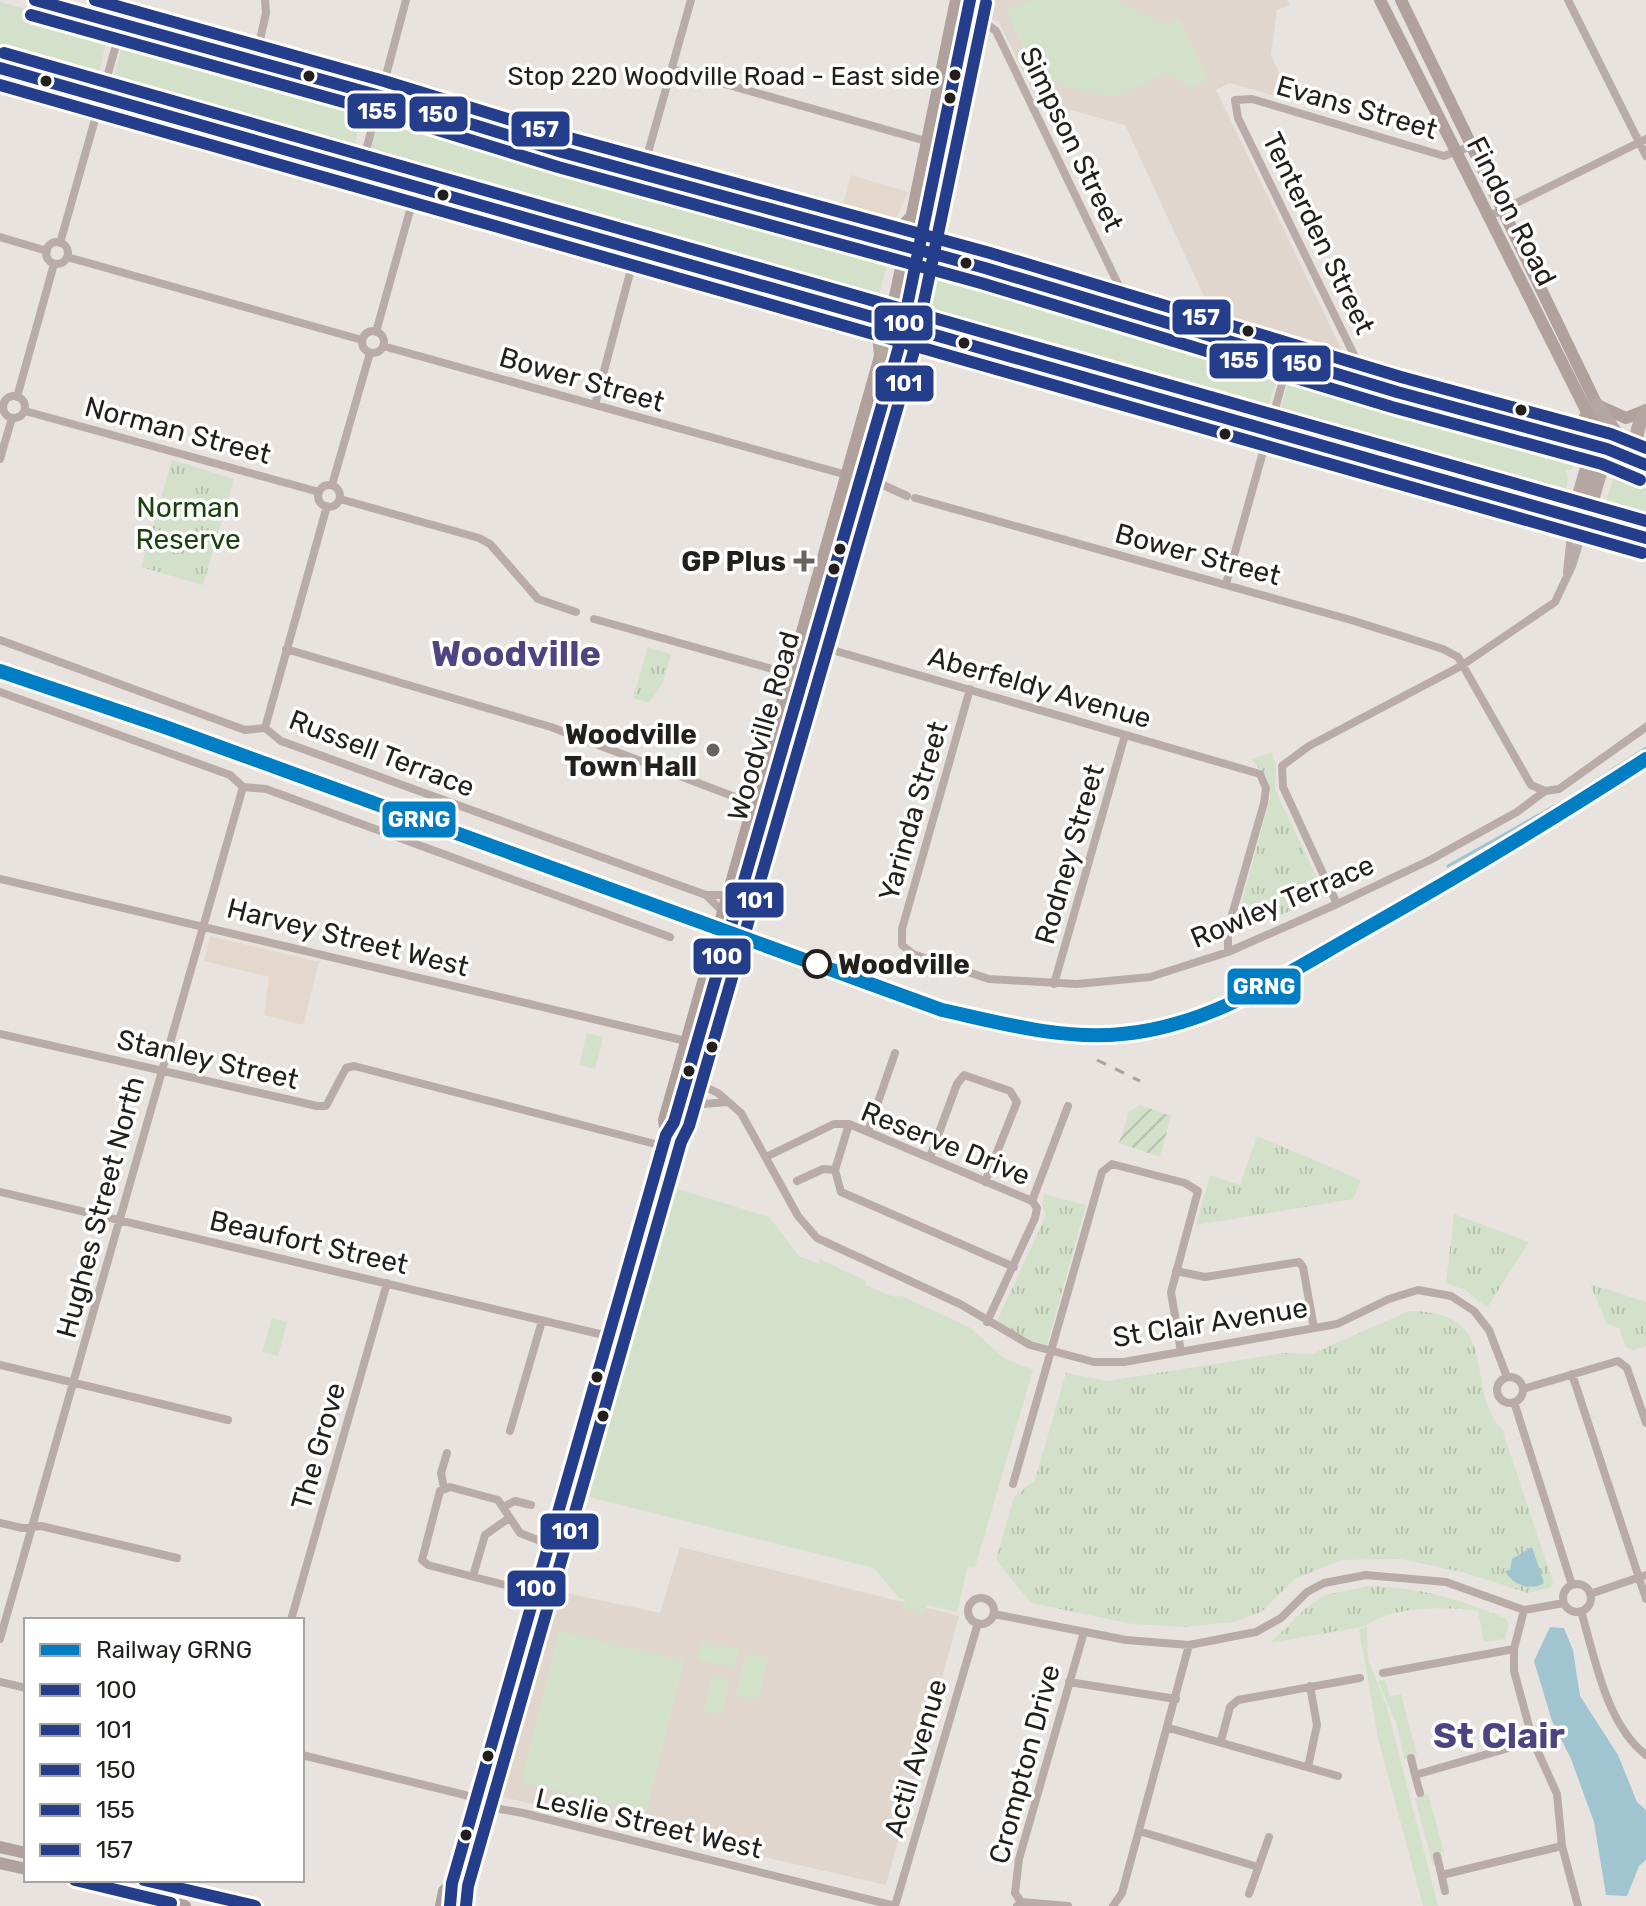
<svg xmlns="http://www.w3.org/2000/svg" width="1646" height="1906" viewBox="0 0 1646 1906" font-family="Rubik,sans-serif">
  <defs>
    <pattern id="park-tufts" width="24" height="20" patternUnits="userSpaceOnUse" patternTransform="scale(2)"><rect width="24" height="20" fill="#d3e1ca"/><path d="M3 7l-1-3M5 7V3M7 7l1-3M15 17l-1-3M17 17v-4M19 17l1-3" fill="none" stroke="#b5c1ad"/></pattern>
    <pattern id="garden-furrows" width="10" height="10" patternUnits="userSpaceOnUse" patternTransform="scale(2)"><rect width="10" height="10" fill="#d3e1ca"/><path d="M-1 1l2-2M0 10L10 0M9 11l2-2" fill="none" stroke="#b5c1ad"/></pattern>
  </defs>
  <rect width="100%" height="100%" fill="#e8e3de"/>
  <!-- commercial -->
  <path fill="#e4d8cc" d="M851 175 908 192 896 218 887 224 840 215Z
    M210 936 319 962 303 1025 264 1015 269 977 204 961Z"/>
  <!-- built -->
  <path fill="#e1d6cd" d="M977 0H1287L1290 5 1277 10 1271 55 1293 101 1230 83 1216 90 1343 352 1340 356 1213 316 1125 125 1038 101 998 21 974 15Z
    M680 1547 959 1616 886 1885 494 1795 552 1590 660 1613Z"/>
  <!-- grass -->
  <path fill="#d3e1ca" d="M1036 0H1117L1165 24 1178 17 1209 80 1192 88 1167 73 1117 97 1055 85 1049 74 1037 79 1005 7Z
    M0 2 98 30 106 44 98 77 90 82 0 56Z
    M132 39 358 101 363 109 354 149 343 153 118 90 113 84 122 44Z
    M385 113 888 262 875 307 373 162C365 152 375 120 385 113Z
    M931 269 1274 365 1278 372 1267 412 1257 416 1014 346 917 311Z
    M1299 372 1578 454 1571 470 1565 469 1568 479 1564 502 1282 423 1278 418 1290 377Z
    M1627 468 1646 474V522L1604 506 1616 471Z
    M587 1033 603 1037 595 1069 579 1065Z
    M675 1188 769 1217 799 1256 819 1264 820 1259 866 1281 865 1285 894 1297 899 1295 969 1327 1005 1359 1033 1370 975 1567 968 1566 957 1612 927 1605 924 1615 903 1609 905 1600 899 1598 874 1568 581 1495 633 1311Z
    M272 1318 287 1322 278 1356 262 1352Z
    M1367 1627 1368 1659 1386 1704 1438 1906H1423L1378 1738 1359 1629Z
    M559 1630 684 1661 646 1813 521 1782Z
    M702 1641 739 1649 735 1667 697 1660Z
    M746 1653 768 1658 758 1701 736 1696Z
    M712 1676 730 1679 722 1715 704 1712Z
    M1385 1680 1390 1696 1401 1694 1417 1755 1404 1759 1397 1725 1378 1681Z
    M1428 1794 1444 1852 1434 1856 1436 1865 1433 1866 1415 1798Z"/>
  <!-- park -->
  <path fill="url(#park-tufts)" d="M172 460 234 479 203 585 141 567Z
    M648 647 671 654 663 683 649 703 633 698Z
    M1271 753 1276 764 1275 789 1323 891 1319 899 1238 933 1235 928 1271 795 1267 777 1251 759Z
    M1257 1136 1361 1180 1353 1199 1196 1225 1210 1175 1240 1185Z
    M1044 1194 1086 1205 1047 1345 1026 1340 997 1321 1046 1215 1042 1205Z
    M1454 1214 1529 1242 1487 1308 1465 1290 1446 1283Z
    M1590 1284 1646 1302V1346L1633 1350 1626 1347 1619 1328 1607 1324Z
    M1409 1311C1505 1311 1462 1387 1502 1429L1553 1582 1550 1588 1528 1593 1462 1572 1400 1559 1341 1560 1295 1579 1261 1612 1234 1622 1183 1627 1132 1624 1031 1603 996 1560 1014 1497 1035 1480 1066 1373 1107 1381 1285 1353 1312 1354Z
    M1369 1586C1419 1587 1459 1599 1505 1618L1509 1624 1505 1639 1484 1642 1478 1611C1449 1606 1389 1606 1366 1626L1270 1643 1305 1609 1325 1595Z"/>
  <!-- garden -->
  <path fill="url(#garden-furrows)" d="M1140 1105 1171 1116 1160 1157 1119 1143 1129 1112Z"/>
  <!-- water -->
  <path fill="#a1c4d1" d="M1532 1547 1544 1583C1530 1592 1512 1584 1505 1571L1510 1570 1512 1559Z
    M1550 1627 1564 1628 1573 1650 1580 1696 1618 1755 1637 1802 1646 1810V1860L1639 1866 1627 1896 1606 1895 1594 1822 1571 1759 1552 1721 1534 1661Z"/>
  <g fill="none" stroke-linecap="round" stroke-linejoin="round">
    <!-- stream -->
    <path stroke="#a1c4d1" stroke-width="3" d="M1448 866 1569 798 1646 748"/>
    <!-- minor -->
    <path stroke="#b9aca8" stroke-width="8" d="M1568 0 1646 156
      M952 19 988 25 996 31 1118 284 1123 300 1121 309
      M255 62 266 13 265 0
      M672 69 940 145
      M360 173 406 0
      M642 174 691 0
      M1488 217 1646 139
      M0 237 47 251
      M46 253a11 11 0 1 1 22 0a11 11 0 1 1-22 0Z
      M60 243 122 24
      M67 257 362 340
      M362 342a11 11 0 1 1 22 0a11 11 0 1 1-22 0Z
      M376 332 416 189
      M383 346 883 485 907 496
      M1354 379 1356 359 1238 118 1235 100 1252 99 1444 156 1472 146
      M3 407a11 11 0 1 1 22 0a11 11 0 1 1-22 0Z
      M17 397 54 264
      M595 405 636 250
      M25 411 319 492
      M0 459 12 418
      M332 485 370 353
      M318 496a11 11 0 1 1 22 0a11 11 0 1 1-22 0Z
      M915 498 1351 620 1443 649 1458 657 1531 785 1545 791
      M340 499 479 538 490 544 538 599 576 612
      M1567 572 1573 517
      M1226 584 1289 359
      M594 619 801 677
      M0 640 245 730 265 728
      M808 643 1260 774 1266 788 1264 803 1228 929V952
      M286 649 551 727 756 805
      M970 689 902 929V945L913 954 989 979 1077 984 1150 977 1228 952 1337 904 1430 860 1517 812 1545 791 1559 789 1646 727
      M0 692 230 775 243 787
      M265 728 281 741 706 895H727
      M265 728 327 506
      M243 787 266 789 670 937
      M0 879 686 1041
      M706 895 722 911
      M1337 904 1283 787 1282 766 1309 746 1461 666 1555 602 1572 566 1586 521
      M1054 984 1125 735
      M0 1034 317 1106H326L346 1068 354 1066 663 1146
      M689 1068 703 1086 718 1093 741 1113 798 1216 817 1238 960 1304 1030 1345 1094 1362H1124L1337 1324 1389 1299 1418 1290 1451 1296 1474 1311 1489 1330 1507 1377
      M679 1106 727 1102
      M849 1124 835 1170 841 1192 1014 1267
      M868 1131 895 1053
      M766 1157 834 1124H849L1032 1201 1037 1208 1035 1218 987 1322
      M930 1157 957 1084 964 1075 1010 1091 1017 1102 985 1182
      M797 1181 823 1169 835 1170
      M0 1192 608 1336
      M1032 1201 1068 1106
      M1176 1271 1205 1277 1299 1262 1303 1267 1314 1328
      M0 1365 228 1420
      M1572 1374 1646 1599
      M1497 1390a13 13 0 1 1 26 0a13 13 0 1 1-26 0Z
      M1523 1389 1618 1361 1627 1368 1646 1423
      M1514 1402 1572 1585
      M510 1431 542 1321
      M1013 1484 1102 1172 1112 1164 1185 1183 1198 1191 1171 1292 1181 1352
      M444 1488 441 1473 447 1453
      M503 1507 515 1501 531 1505
      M0 1523 22 1528 41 1526 177 1558
      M473 1576 485 1535 509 1518
      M1563 1598a14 14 0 1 1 28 0a14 14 0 1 1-28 0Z
      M505 1585 428 1565 422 1560 440 1491 450 1487 498 1500 520 1533 548 1544
      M1590 1594 1646 1575
      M968 1611a13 13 0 1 1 26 0a13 13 0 1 1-26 0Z
      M1524 1610 1514 1649V1671L1533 1741 1557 1794 1562 1846 1578 1906
      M1581 1611C1595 1658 1606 1724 1646 1755
      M994 1614 1126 1640 1189 1645 1256 1632 1281 1618 1307 1592 1324 1583 1366 1575 1446 1582 1524 1610 1564 1603
      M291 1620 387 1283
      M0 1639 243 787
      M1383 1673 1514 1649
      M0 1682 26 1688
      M1069 1682 1176 1699
      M1169 1728 1338 1776
      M1221 1741 1230 1707 1238 1700 1360 1678
      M302 1755 465 1795 488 1807 523 1813 895 1906
      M1411 1758 1415 1775
      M1308 1767 1317 1725 1310 1686
      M1420 1793 1415 1775 1533 1741
      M1139 1831 1258 1867
      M1437 1856 1445 1891
      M1442 1875 1562 1846
      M1249 1894 1269 1837
      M1021 1902 1068 1906
      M895 1906 978 1623
      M1017 1906 1021 1902 1015 1893 1019 1859 1084 1632
      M1113 1906 1122 1893 1189 1645"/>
    <!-- secondary -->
    <path stroke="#b0a19c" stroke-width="12" d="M1380 0 1587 412 1593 446
      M1401 0 1597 405 1607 449
      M863 232 899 229 911 217
      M898 350 910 343 940 336
      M1597 405 1626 418 1646 410
      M1556 436 1581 426 1587 412
      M666 1135 664 1120 890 321 956 0
      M0 1847 26 1853
      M0 1863 26 1869
      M75 1880 185 1906
      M144 1880 255 1906
      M441 1906 444 1891 452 1883
      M450 1906 452 1883 666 1135 674 1122 898 350 970 0"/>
    <!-- trunk -->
    <path stroke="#b4a6a0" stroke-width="14" d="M35 0 380 96 562 152 985 268 1397 392 1607 449 1646 465
      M0 68 1646 538
      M893 306 966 331 986 343
      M865 313 879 337 881 355
      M1597 405 1617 435 1640 457
      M1644 458C1633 440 1636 428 1646 411
      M1573 517 1593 446
      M1586 521 1607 449"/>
    <!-- rail -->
    <path stroke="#a9a29d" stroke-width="3" stroke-dasharray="10 10" stroke-linecap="butt" d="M491 846 530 854
      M1097 1060 1140 1081"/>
    <defs>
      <path id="bus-1" d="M75 1880 171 1903
        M144 1880 255 1906
        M450 1906 452 1883 666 1135 674 1122 898 350 970 0"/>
      <path id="bus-2" d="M466 1906 468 1886 681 1142 689 1126 913 354 986 3"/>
      <path id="bus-3" d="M35 0 380 96 562 152 985 268 1397 392 1607 449 1646 465
        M0 68 1646 538"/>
      <path id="bus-4" d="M31 15 376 111 558 167 981 283 1392 407 1602 464 1640 480
        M0 85 1642 553"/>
      <path id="bus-5" d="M95 0 384 81 566 137 990 253 1401 377 1611 434 1646 448
        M4 53 1646 521"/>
    </defs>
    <!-- bus-1 casing -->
    <use href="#bus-1" stroke="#fff" stroke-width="18"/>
    <!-- bus-2 casing -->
    <use href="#bus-2" stroke="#fff" stroke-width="18"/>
    <!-- bus-3 casing -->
    <use href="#bus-3" stroke="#fff" stroke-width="18"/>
    <!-- bus-4 casing -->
    <use href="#bus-4" stroke="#fff" stroke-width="18"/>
    <!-- bus-5 casing -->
    <use href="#bus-5" stroke="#fff" stroke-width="18"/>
    <!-- bus-1 -->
    <use href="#bus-1" stroke="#243e8c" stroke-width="12"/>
    <!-- bus-2 -->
    <use href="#bus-2" stroke="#243e8c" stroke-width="12"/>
    <!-- bus-3 -->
    <use href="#bus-3" stroke="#243e8c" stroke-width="12"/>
    <!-- bus-4 -->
    <use href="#bus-4" stroke="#243e8c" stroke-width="12"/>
    <!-- bus-5 -->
    <use href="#bus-5" stroke="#243e8c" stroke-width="12"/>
    <defs>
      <path id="rail-1" d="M0 671 165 727 942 1010C1001 1023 1061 1040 1122 1034 1211 1026 1284 975 1360 932 1457 877 1552 820 1646 759"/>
    </defs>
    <!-- rail-1 casing -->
    <use href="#rail-1" stroke="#fff" stroke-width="20"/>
    <!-- rail-1 -->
    <use href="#rail-1" stroke="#007dc3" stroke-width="14"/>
  </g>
  <!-- markers -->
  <g fill="#221f1c" stroke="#fff" stroke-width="3">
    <circle cx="955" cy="75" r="7"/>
    <circle cx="309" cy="76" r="7"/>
    <circle cx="46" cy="81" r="7"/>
    <circle cx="950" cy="98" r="7"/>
    <circle cx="443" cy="195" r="7"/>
    <circle cx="966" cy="263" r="7"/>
    <circle cx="1248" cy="331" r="7"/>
    <circle cx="964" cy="343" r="7"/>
    <circle cx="1521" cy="410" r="7"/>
    <circle cx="1225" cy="434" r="7"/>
    <circle cx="840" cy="549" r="7"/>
    <circle cx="834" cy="569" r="7"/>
    <circle cx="712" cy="1047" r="7"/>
    <circle cx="689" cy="1071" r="7"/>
    <circle cx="597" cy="1377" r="7"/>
    <circle cx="603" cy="1416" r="7"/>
    <circle cx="488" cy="1756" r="7"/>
    <circle cx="466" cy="1835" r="7"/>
  </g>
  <g fill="#676460" stroke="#fff" stroke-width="3">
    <path d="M800 549h8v8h8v8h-8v8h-8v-8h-8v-8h8z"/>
    <circle cx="713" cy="750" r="8"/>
  </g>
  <circle fill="#fff" stroke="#221f1c" stroke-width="4" cx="817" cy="964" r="13"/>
  <g text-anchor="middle" stroke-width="7" stroke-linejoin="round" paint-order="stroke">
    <!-- bus labels -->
    <g font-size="26" fill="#221f1c" stroke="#fff" text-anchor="end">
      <text x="940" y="85">Stop 220 Woodville Road - East side</text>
    </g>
    <!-- street labels -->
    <g font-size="28" fill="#221f1c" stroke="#fff">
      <text transform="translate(1357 107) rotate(16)" y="10">Evans Street</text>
      <text transform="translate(1072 139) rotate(64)" y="10">Simpson Street</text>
      <text transform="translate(1512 211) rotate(63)" y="10">Findon Road</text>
      <text transform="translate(1319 233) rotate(64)" y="10">Tenterden Street</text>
      <text transform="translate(582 379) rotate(16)" y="10">Bower Street</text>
      <text transform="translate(178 430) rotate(15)" y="10">Norman Street</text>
      <text transform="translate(1198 554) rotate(15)" y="10">Bower Street</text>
      <text transform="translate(1040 687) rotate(16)" y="10">Aberfeldy Avenue</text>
      <text transform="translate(763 726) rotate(-74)" y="10">Woodville Road</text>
      <text transform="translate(382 753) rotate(21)" y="10">Russell Terrace</text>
      <text transform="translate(913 811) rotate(-74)" y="10">Yarinda Street</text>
      <text transform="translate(1069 854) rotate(-74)" y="10">Rodney Street</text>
      <text transform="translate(1282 901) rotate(-23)" y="10">Rowley Terrace</text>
      <text transform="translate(348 937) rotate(14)" y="10">Harvey Street West</text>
      <text transform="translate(208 1059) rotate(13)" y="10">Stanley Street</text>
      <text transform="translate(946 1143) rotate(22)" y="10">Reserve Drive</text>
      <text transform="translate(100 1207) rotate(-75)" y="10">Hughes Street North</text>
      <text transform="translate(309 1242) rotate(13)" y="10">Beaufort Street</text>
      <text transform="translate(1210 1322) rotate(-9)" y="10">St Clair Avenue</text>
      <text transform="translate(318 1446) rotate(-74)" y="10">The Grove</text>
      <text transform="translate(915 1758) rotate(-74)" y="10">Actil Avenue</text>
      <text transform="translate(1024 1764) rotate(-75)" y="10">Crompton Drive</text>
      <text transform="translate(649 1823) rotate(13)" y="10">Leslie Street West</text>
    </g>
    <!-- park labels -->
    <g font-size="28" fill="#1a420d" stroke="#fff">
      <text x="188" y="517">Norman<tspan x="188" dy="32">Reserve</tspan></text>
    </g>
    <!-- poi labels -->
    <g font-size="28" font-weight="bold" fill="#221f1c" stroke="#fff" text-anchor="end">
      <text x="786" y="571">GP Plus</text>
      <text x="697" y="744">Woodville<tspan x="697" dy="32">Town Hall</tspan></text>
    </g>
    <!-- stop labels -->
    <g font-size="28" font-weight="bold" fill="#221f1c" stroke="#fff" text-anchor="start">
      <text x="838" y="974">Woodville</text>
    </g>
    <!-- district labels -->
    <g font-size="36" font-weight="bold" fill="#4f4482" stroke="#fff">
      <text x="516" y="666">Woodville</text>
      <text x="1499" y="1748">St Clair</text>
    </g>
  </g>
  <g stroke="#fff" stroke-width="3">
    <rect x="346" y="92" width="61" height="38" rx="8" fill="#243e8c"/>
    <rect x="408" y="95" width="61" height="38" rx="8" fill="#243e8c"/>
    <rect x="510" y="110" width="61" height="38" rx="8" fill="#243e8c"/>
    <rect x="1171" y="298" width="61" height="38" rx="8" fill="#243e8c"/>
    <rect x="873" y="304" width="61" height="38" rx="8" fill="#243e8c"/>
    <rect x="1208" y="342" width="61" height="38" rx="8" fill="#243e8c"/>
    <rect x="1271" y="344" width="61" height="39" rx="8" fill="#243e8c"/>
    <rect x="874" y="364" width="61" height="39" rx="8" fill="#243e8c"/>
    <rect x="381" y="800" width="76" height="39" rx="8" fill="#007dc3"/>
    <rect x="724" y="881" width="61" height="38" rx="8" fill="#243e8c"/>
    <rect x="692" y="937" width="60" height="39" rx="8" fill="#243e8c"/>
    <rect x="1226" y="967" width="76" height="39" rx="8" fill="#007dc3"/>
    <rect x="539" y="1512" width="61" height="39" rx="8" fill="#243e8c"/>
    <rect x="506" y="1569" width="61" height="39" rx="8" fill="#243e8c"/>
  </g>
  <g font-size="22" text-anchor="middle" font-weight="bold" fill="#fff">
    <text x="377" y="119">155</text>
    <text x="438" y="122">150</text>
    <text x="540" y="137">157</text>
    <text x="1201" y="325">157</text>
    <text x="904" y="331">100</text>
    <text x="1239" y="368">155</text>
    <text x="1302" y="371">150</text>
    <text x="904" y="391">101</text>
    <text x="419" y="827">GRNG</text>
    <text x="755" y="908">101</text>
    <text x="722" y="964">100</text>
    <text x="1264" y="994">GRNG</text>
    <text x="570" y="1539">101</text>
    <text x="536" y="1596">100</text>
  </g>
  <!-- legend -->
  <rect x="24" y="1618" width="280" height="264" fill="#ffffff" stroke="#a7a5a4" stroke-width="2"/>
  <rect x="40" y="1644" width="40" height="12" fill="#007dc3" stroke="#a7a5a4" stroke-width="2"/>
  <text x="96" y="1658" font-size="24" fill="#221f1c">Railway GRNG</text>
  <rect x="40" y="1684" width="40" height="12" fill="#243e8c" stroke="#a7a5a4" stroke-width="2"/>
  <text x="96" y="1698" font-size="24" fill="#221f1c">100</text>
  <rect x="40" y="1724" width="40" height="12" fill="#243e8c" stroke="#a7a5a4" stroke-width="2"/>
  <text x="96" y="1738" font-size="24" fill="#221f1c">101</text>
  <rect x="40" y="1764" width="40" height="12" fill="#243e8c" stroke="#a7a5a4" stroke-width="2"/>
  <text x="96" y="1778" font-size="24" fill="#221f1c">150</text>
  <rect x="40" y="1804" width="40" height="12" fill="#243e8c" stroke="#a7a5a4" stroke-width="2"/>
  <text x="96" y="1818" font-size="24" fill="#221f1c">155</text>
  <rect x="40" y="1844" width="40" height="12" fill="#243e8c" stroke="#a7a5a4" stroke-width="2"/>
  <text x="96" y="1858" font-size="24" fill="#221f1c">157</text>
</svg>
